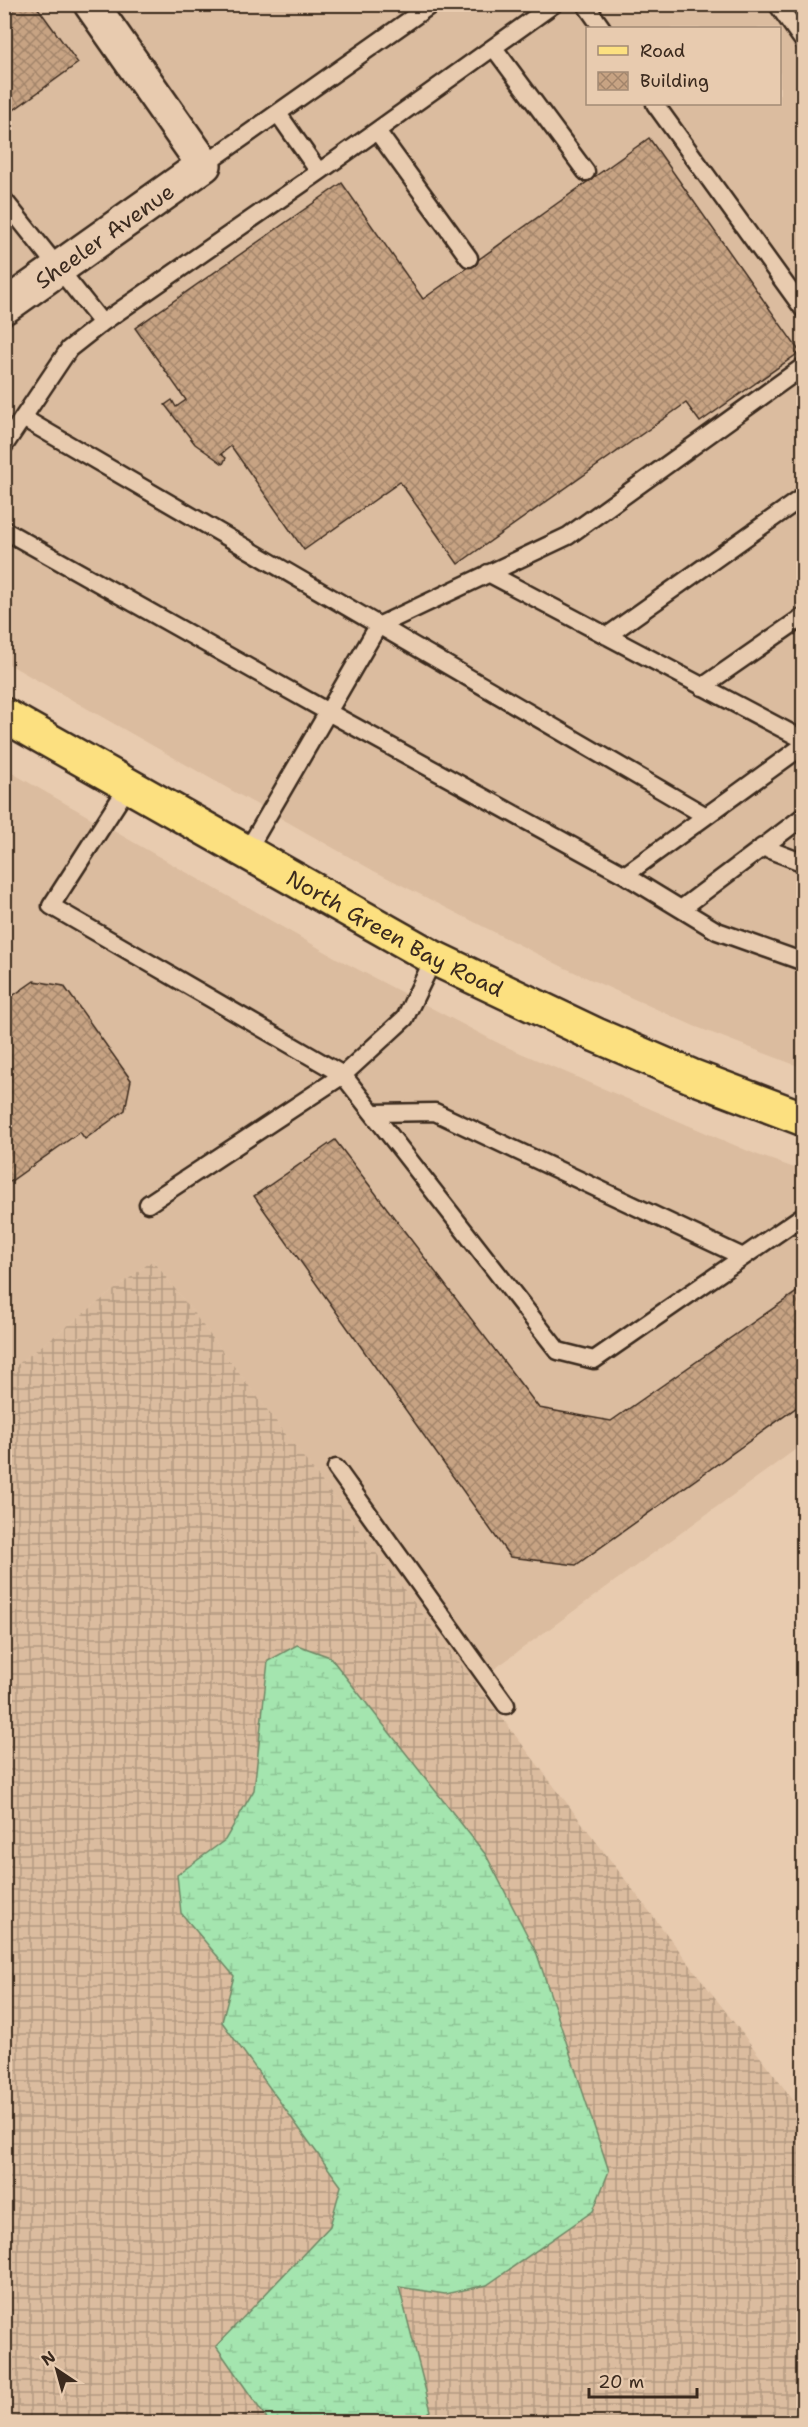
<svg xmlns="http://www.w3.org/2000/svg" width="808" height="2427" viewBox="0 0 808 2427" font-family="'Shantell Sans',sans-serif">
  <defs>
    <pattern id="industrial-grid" width="8" height="8" patternUnits="userSpaceOnUse" patternTransform="scale(1.5)"><rect width="8" height="8" fill="#dbbc9f"/><path d="M0 4h8M4 0v8" fill="none" stroke="#b39981"/></pattern>
    <pattern id="wetland-marsh" width="20" height="14" patternUnits="userSpaceOnUse" patternTransform="scale(1.5)"><rect width="20" height="14" fill="#a4e5af"/><path d="M1 5h8M5 5V1M11 12h8M15 12V8" fill="none" stroke="#8ec596"/></pattern>
    <pattern id="building-cross-hatch" width="8" height="8" patternUnits="userSpaceOnUse" patternTransform="scale(1.5)"><rect width="8" height="8" fill="#c7a383"/><path d="M0 0l8 8M0 8l8-8" fill="none" stroke="#a3856b"/></pattern>
  </defs>
  <rect width="100%" height="100%" fill="#e8cbaf"/>
  <filter id="ink" filterUnits="userSpaceOnUse"><feTurbulence type="fractalNoise" baseFrequency=".0167" numOctaves="2"/><feDisplacementMap in="SourceGraphic" scale="12" xChannelSelector="R" yChannelSelector="G"/><feConvolveMatrix kernelMatrix="1 2 1 2 8 2 1 2 1" color-interpolation-filters="sRGB"/></filter>
  <g filter="url(#ink)">
    <!-- built -->
    <path fill="#dbbc9f" fill-rule="evenodd" d="M5 5H803V1068L694 1026 563 967 374 871 5 662ZM588 28H780V104H588Z
      M5 769 340 960 500 1044 755 1154 803 1171V1444L475 1683 153 1260 5 1374Z"/>
    <!-- industrial -->
    <path fill="url(#industrial-grid)" d="M153 1260 803 2113V2422H5V1374Z"/>
    <!-- wetland -->
    <path fill="url(#wetland-marsh)" stroke="#708866" stroke-width="1.5" d="M297 1645 330 1657 486 1855 537 1954 609 2171 593 2211 487 2285 445 2294 399 2287 431 2411 413 2422H269L216 2346 330 2226 341 2186 222 2022 234 1976 181 1913 177 1875 225 1840 254 1790 268 1661Z"/>
    <!-- building -->
    <path fill="url(#building-cross-hatch)" stroke="#3b2a1e" stroke-width="1.5" d="M19 4H35L78 63 4 117V15Z
      M649 138 800 352 700 422 686 403 458 564 400 482 304 550 231 446 221 454 226 458 223 464 195 444 165 405 172 400 176 407 186 400 135 328 342 183 423 299Z
      M34 981 64 986 131 1080 125 1110 85 1139 80 1132 4 1186V1002Z
      M335 1140 539 1408 611 1421 804 1287V1402L576 1565 510 1557 254 1196Z"/>
    <g fill="none" stroke-linecap="round" stroke-linejoin="round">
      <defs>
        <path id="service" d="M585 4 602 28
          M777 4 804 42
          M494 48 586 172
          M655 104 804 310
          M279 115 319 172
          M377 131 469 258
          M204 165 432 4
          M4 200 102 323
          M23 418 706 816
          M4 446 69 349 102 323 319 172 554 4
          M4 530 328 712 625 875 717 931 804 962
          M488 573 804 740
          M607 636 804 496
          M702 687 804 616
          M129 785 51 906 343 1075 148 1204
          M762 847 804 863
          M246 853 378 626 568 536 804 366
          M625 875 804 745
          M681 909 804 816
          M434 958 405 1018 343 1075 558 1351 594 1360 804 1215
          M373 1113 435 1112 743 1257
          M336 1468 506 1705"/>
        <g id="minor">
          <path id="s1" d="M4 307 204 165 91 4"/>
        </g>
        <g id="primary">
          <path id="s2" d="M4 715 434 958 596 1035 691 1076 804 1119"/>
        </g>
      </defs>
      <!-- service casing -->
      <use href="#service" stroke="#3b2a1e" stroke-width="21"/>
      <!-- minor casing -->
      <use href="#minor" stroke="#3b2a1e" stroke-width="38"/>
      <!-- primary casing -->
      <use href="#primary" stroke="#3b2a1e" stroke-width="38"/>
      <!-- service -->
      <use href="#service" stroke="#e8cbaf" stroke-width="16"/>
      <!-- minor -->
      <use href="#minor" stroke="#e8cbaf" stroke-width="33"/>
      <!-- primary -->
      <use href="#primary" stroke="#fce080" stroke-width="33"/>
    </g>
  </g>
  <g text-anchor="middle" stroke-width="5" stroke-linejoin="round" paint-order="stroke">
    <!-- street labels -->
    <g font-size="22" fill="#3b2a1e" stroke="#e8cbaf">
      <text dy="8" stroke="none"><textPath href="#s1" startOffset="123">Sheeler Avenue</textPath></text>
      <text dy="8" stroke="none"><textPath href="#s2" startOffset="448">North Green Bay Road</textPath></text>
    </g>
  </g>
  <!-- margin -->
  <rect width="808" height="2427" fill="none" stroke="#e8cbaf" stroke-width="24"/>
  <rect x="12" y="12" width="784" height="2403" fill="none" stroke="#3b2a1e" stroke-width="2" filter="url(#ink)"/>
  <!-- legend -->
  <rect x="586" y="27" width="195" height="78" fill="#e8cbaf" stroke="#a38b75" stroke-width="1.5"/>
  <rect x="598" y="46" width="30" height="9" fill="#fce080" stroke="#a38b75" stroke-width="1.5"/>
  <text x="640" y="57" font-size="18" fill="#3b2a1e">Road</text>
  <rect x="598" y="72" width="30" height="18" fill="url(#building-cross-hatch)" stroke="#a38b75" stroke-width="1.5"/>
  <text x="640" y="87" font-size="18" fill="#3b2a1e">Building</text>
  <!-- north arrow -->
  <g transform="translate(57 2370) rotate(324)" stroke="#e8cbaf" stroke-width="4.5" paint-order="stroke">
  <path d="M0-4.5L10 22L0 15L-10 22Z" fill="#3b2a1e"/>
  <text y="-9" font-size="16" font-weight="bold" text-anchor="middle" fill="#3b2a1e">N</text>
  </g>
  <!-- scale -->
  <path d="M589 2388v9h108v-9" fill="none" stroke="#3b2a1e" stroke-width="3"/>
  <text x="598" y="2388" font-size="18" fill="#3b2a1e" stroke="#e8cbaf" stroke-width="4.5" paint-order="stroke">20 m</text>
</svg>
